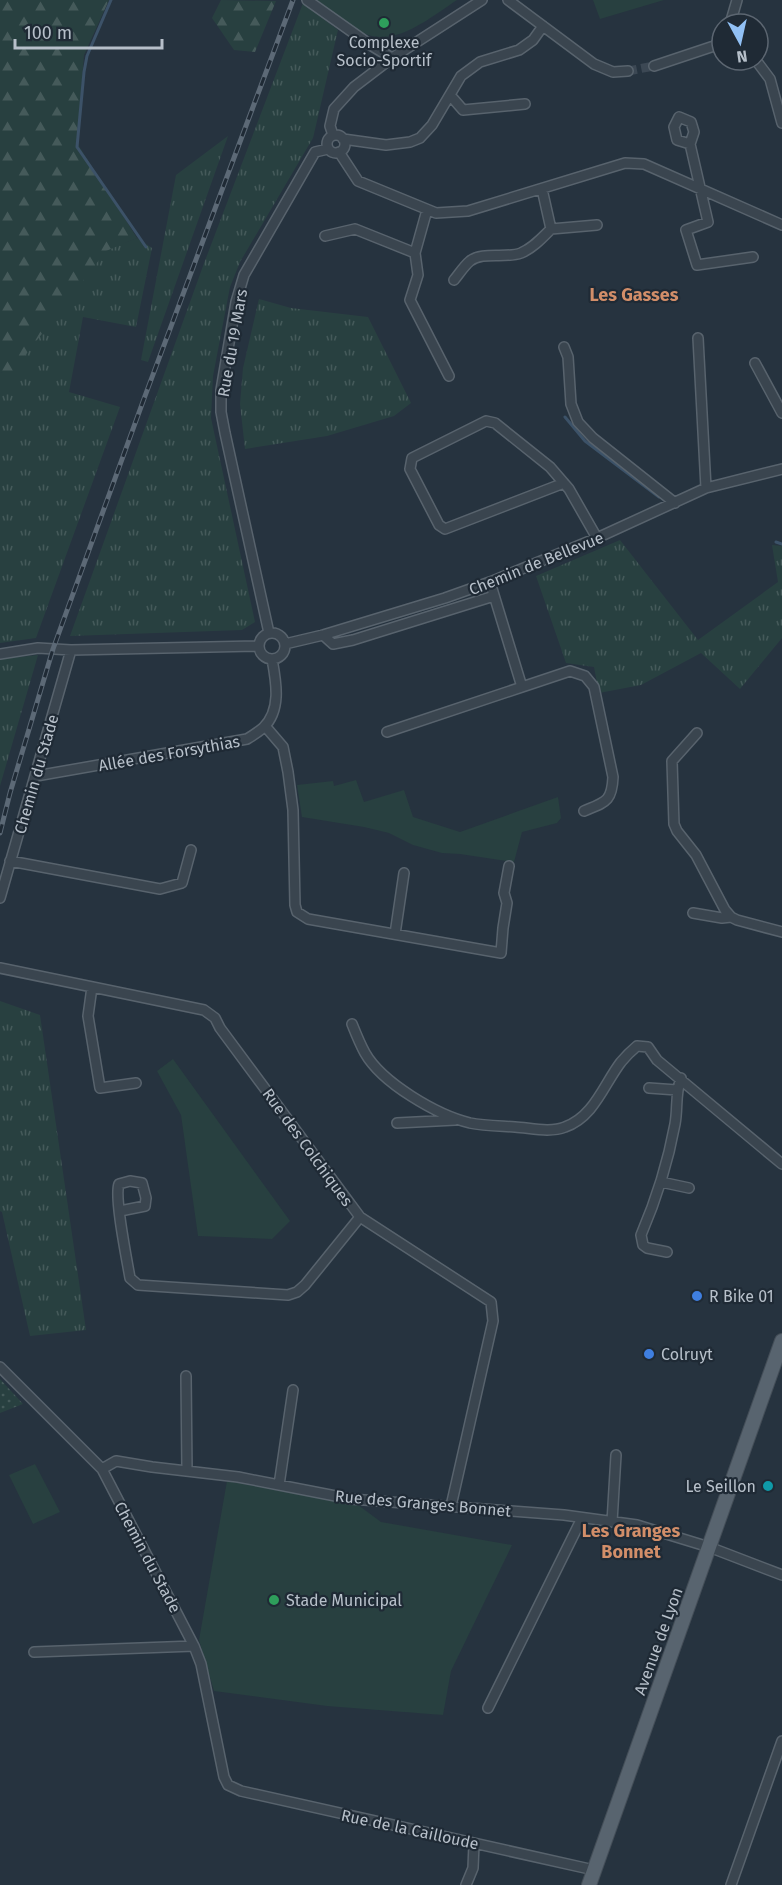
<svg xmlns="http://www.w3.org/2000/svg" width="782" height="1885" viewBox="0 0 782 1885" font-family="'Fira Sans',sans-serif">
  <defs>
    <pattern id="grass-tufts" width="24" height="20" patternUnits="userSpaceOnUse" patternTransform="scale(1.5)"><rect width="24" height="20" fill="#284040"/><path d="M3 7l-1-3M5 7V3M7 7l1-3M15 17l-1-3M17 17v-4M19 17l1-3" fill="none" stroke="#455a5a"/></pattern>
    <pattern id="forest-firs" width="22" height="20" patternUnits="userSpaceOnUse" patternTransform="scale(1.5)"><rect width="22" height="20" fill="#284040"/><path d="M5 1l3.5 6h-7zM16 11l3.5 6h-7z" fill="#455a5a"/></pattern>
    <pattern id="garden-dots" width="8" height="8" patternUnits="userSpaceOnUse" patternTransform="scale(1.5)"><rect width="8" height="8" fill="#284040"/><path d="M2 2h.1M6 6h.1" fill="none" stroke="#455a5a" stroke-width="1.8" stroke-linecap="round"/></pattern>
  </defs>
  <rect width="100%" height="100%" fill="#26333f"/>
  <!-- grass -->
  <path fill="url(#grass-tufts)" d="M303 3 338 30 313 138 240 262 230 287 213 376 211 418 255 622 242 630 70 636 203 266Z
    M228 136 148 362 141 360 176 175Z
    M137 238 152 248 136 327 83 317 69 392 120 407 36 638 0 643V372L10 374 106 250Z
    M259 299 291 308 368 317 411 403 394 416 327 436 245 449 240 404 243 368Z
    M620 540 698 640 778 582 772 545 782 546V638L740 689 701 653 641 685 599 693 594 667 566 663 536 576Z
    M38 655 0 786V659Z
    M0 1001 40 1015 86 1330 30 1336 2 1212 0 1211Z"/>
  <!-- forest -->
  <path fill="url(#forest-firs)" d="M0 0H109L84 55 77 143 137 238 106 251 10 375 0 372Z
    M221 0 276 1 255 52 234 50 212 18Z"/>
  <!-- park -->
  <path fill="#284040" d="M317 0H457C434 15 401 43 372 36 354 32 332 11 317 0Z
    M593 0H664L600 19Z
    M356 780 364 802 404 790 413 817 460 832 558 797 561 818 557 823 522 832 514 862 460 854 442 853 413 845 389 833 364 827 302 817 297 785 333 781 334 786Z
    M173 1059 290 1221 272 1239 198 1236 181 1115 157 1071Z
    M35 1464 60 1512 33 1524 9 1475Z
    M227 1481 358 1505 381 1522 512 1545 451 1671 443 1715 327 1706 214 1691 199 1640Z"/>
  <!-- garden -->
  <path fill="url(#garden-dots)" d="M0 1379 23 1404 0 1413Z"/>
  <g fill="none" stroke-linecap="round" stroke-linejoin="round">
    <!-- stream -->
    <path stroke="#3c5268" stroke-width="3" d="M111 0 87 56 84 72 77 147 146 247
      M565 417 585 441 659 497
      M776 542 782 544"/>
    <!-- minor-tunnel -->
    <path stroke="#3c4854" stroke-width="9" stroke-dasharray="9 4.5" stroke-linecap="butt" d="M628 71 654 66"/>
    <defs>
      <path id="minor" d="M307 0 372 46 392 58
        M508 0 594 64 613 72 628 71
        M730 24 737 0
        M758 63 770 79 782 123
        M654 66 714 46 722 38
        M450 95 463 110 525 104
        M327 144a9 9 0 1 1 18 0a9 9 0 1 1-18 0Z
        M333 135 330 126 334 109 354 87 392 58 482 0
        M343 139 386 145 410 142 420 138 432 125 461 76 480 62 519 50 533 40 543 26
        M690 144 677 140 674 127 679 117 691 122 694 132 690 144 708 222 686 230 697 265 753 257
        M339 152 358 181 436 213 468 211 625 163 644 164 782 225
        M542 189 551 229 597 225
        M427 210 415 253 418 275 410 300 449 376
        M325 236 355 229 415 253
        M454 280C459 274 464 266 470 261 483 251 505 259 521 253 533 248 542 238 551 229
        M698 338 706 488
        M564 347 568 357 571 404 578 422 593 438 675 503
        M755 363 782 413
        M564 483 445 529 439 525 410 469 412 458 486 421 495 423 550 467 569 489 597 538
        M269 633 225 433 221 412V390L236 302 244 275 315 152 328 149
        M259 646a13 13 0 1 1 26 0a13 13 0 1 1-26 0Z
        M323 635 333 644 353 640 494 596
        M285 644 323 635 445 598 490 582 597 538 706 488 782 469
        M0 654 38 648 71 650 259 646
        M522 687 570 671 585 676 594 687 613 777C612 802 605 802 584 811
        M265 726 283 747 288 772 293 810 295 905 297 912 308 919 501 953 503 928 507 903 504 893 509 866
        M387 732 522 687 490 582
        M697 733 672 761 674 824 677 831 696 855 725 910 731 917
        M36 776 247 739C252 736 258 732 263 728 282 710 276 681 272 659
        M10 861 160 889 182 883 191 850
        M0 898 71 650
        M693 913 722 918 731 917 737 920 782 932
        M395 934 404 873
        M0 968 204 1010 215 1018 220 1028 360 1217 491 1302 493 1321 451 1506
        M92 987 88 1016 100 1088 136 1083
        M352 1024C356 1034 360 1044 365 1053 382 1083 437 1115 470 1123 484 1126 501 1126 515 1127 531 1128 550 1133 565 1127 594 1117 604 1084 621 1062 626 1056 631 1051 637 1046L648 1047 657 1060 782 1164
        M649 1088 677 1090
        M397 1123 455 1120
        M661 1182 689 1188
        M120 1211 145 1206 146 1198 142 1183 130 1181 119 1184C114 1197 127 1260 130 1278L138 1285 288 1295 297 1292 305 1285 360 1217
        M667 1252 647 1248 643 1245 641 1235C656 1200 668 1162 675 1124 678 1108 675 1094 681 1078
        M0 1367 102 1469 194 1646 201 1664 224 1777 228 1785 241 1791 594 1870
        M186 1376 187 1471
        M102 1469 116 1461 152 1467 238 1477 351 1499 564 1515 637 1525 709 1547 782 1575
        M279 1485 293 1390
        M612 1522 616 1455
        M34 1652 194 1646
        M488 1708 582 1518
        M466 1885 473 1868 474 1844
        M731 1885 782 1741"/>
      <path id="primary" d="M589 1885 782 1341"/>
    </defs>
    <!-- minor casing -->
    <use href="#minor" stroke="#58636d" stroke-width="12"/>
    <!-- primary casing -->
    <use href="#primary" stroke="#444e58" stroke-width="16"/>
    <!-- minor -->
    <use href="#minor" stroke="#3a454f" stroke-width="9"/>
    <!-- primary -->
    <use href="#primary" stroke="#58646f" stroke-width="14"/>
    <defs>
      <path id="rail" d="M0 833 10 793 53 649 145 396 293 0"/>
    </defs>
    <!-- rail casing -->
    <use href="#rail" stroke="#5c6976" stroke-width="5"/>
    <!-- rail -->
    <use href="#rail" stroke="#1f2a35" stroke-width="3" stroke-dasharray="9" stroke-linecap="butt"/>
  </g>
  <!-- markers -->
  <g fill="#2e9e5b" stroke="#1f2a35" stroke-width="2">
    <circle cx="384" cy="23" r="6"/>
    <circle cx="274" cy="1600" r="6"/>
  </g>
  <g fill="#3f7fe0" stroke="#1f2a35" stroke-width="2">
    <circle cx="697" cy="1296" r="6"/>
    <circle cx="649" cy="1354" r="6"/>
  </g>
  <circle fill="#0f9aa8" stroke="#1f2a35" stroke-width="2" cx="768" cy="1486" r="6"/>
  <g text-anchor="middle" stroke-width="4.5" stroke-linejoin="round" paint-order="stroke">
    <!-- poi labels -->
    <g font-size="16" fill="#b7c0ca" stroke="#1f2a35" text-anchor="start">
      <text x="384" y="48" text-anchor="middle">Complexe<tspan x="384" dy="18">Socio-Sportif</tspan></text>
      <text x="709" y="1302">R Bike 01</text>
      <text x="661" y="1360">Colruyt</text>
      <text x="756" y="1492" text-anchor="end">Le Seillon</text>
      <text x="286" y="1606">Stade Municipal</text>
    </g>
    <!-- street labels -->
    <g font-size="16" fill="#b7c0ca" stroke="#1f2a35">
      <text transform="translate(232 343) rotate(-80)" y="6">Rue du 19 Mars</text>
      <text transform="translate(536 563) rotate(-22)" y="6">Chemin de Bellevue</text>
      <text transform="translate(169 753) rotate(-10)" y="6">Allée des Forsythias</text>
      <text transform="translate(36 774) rotate(-74)" y="6">Chemin du Stade</text>
      <text transform="translate(308 1147) rotate(54)" y="6">Rue des Colchiques</text>
      <text transform="translate(423 1503) rotate(5)" y="6">Rue des Granges Bonnet</text>
      <text transform="translate(148 1557) rotate(62)" y="6">Chemin du Stade</text>
      <text transform="translate(658 1641) rotate(-70)" y="6">Avenue de Lyon</text>
      <text transform="translate(410 1829) rotate(12)" y="6">Rue de la Cailloude</text>
    </g>
    <!-- neighbourhood labels -->
    <g font-size="18" font-weight="bold" fill="#d28e69" stroke="#1f2a35">
      <text x="634" y="301">Les Gasses</text>
      <text x="631" y="1537">Les Granges<tspan x="631" dy="21">Bonnet</tspan></text>
    </g>
  </g>
  <!-- north arrow -->
  <g transform="translate(740 42) rotate(172)"><circle r="28" fill="#1f2a35" stroke="#5c6671" stroke-width="1.5"/>
  <path d="M0-4.5L10 22L0 15L-10 22Z" fill="#91c0f5"/>
  <text y="-9" font-size="16" font-weight="bold" text-anchor="middle" fill="#b7c0ca">N</text>
  </g>
  <!-- scale -->
  <path d="M15 39v9h147v-9" fill="none" stroke="#b7c0ca" stroke-width="3"/>
  <text x="24" y="39" font-size="18" fill="#b7c0ca" stroke="#1f2a35" stroke-width="4.5" paint-order="stroke">100 m</text>
</svg>
